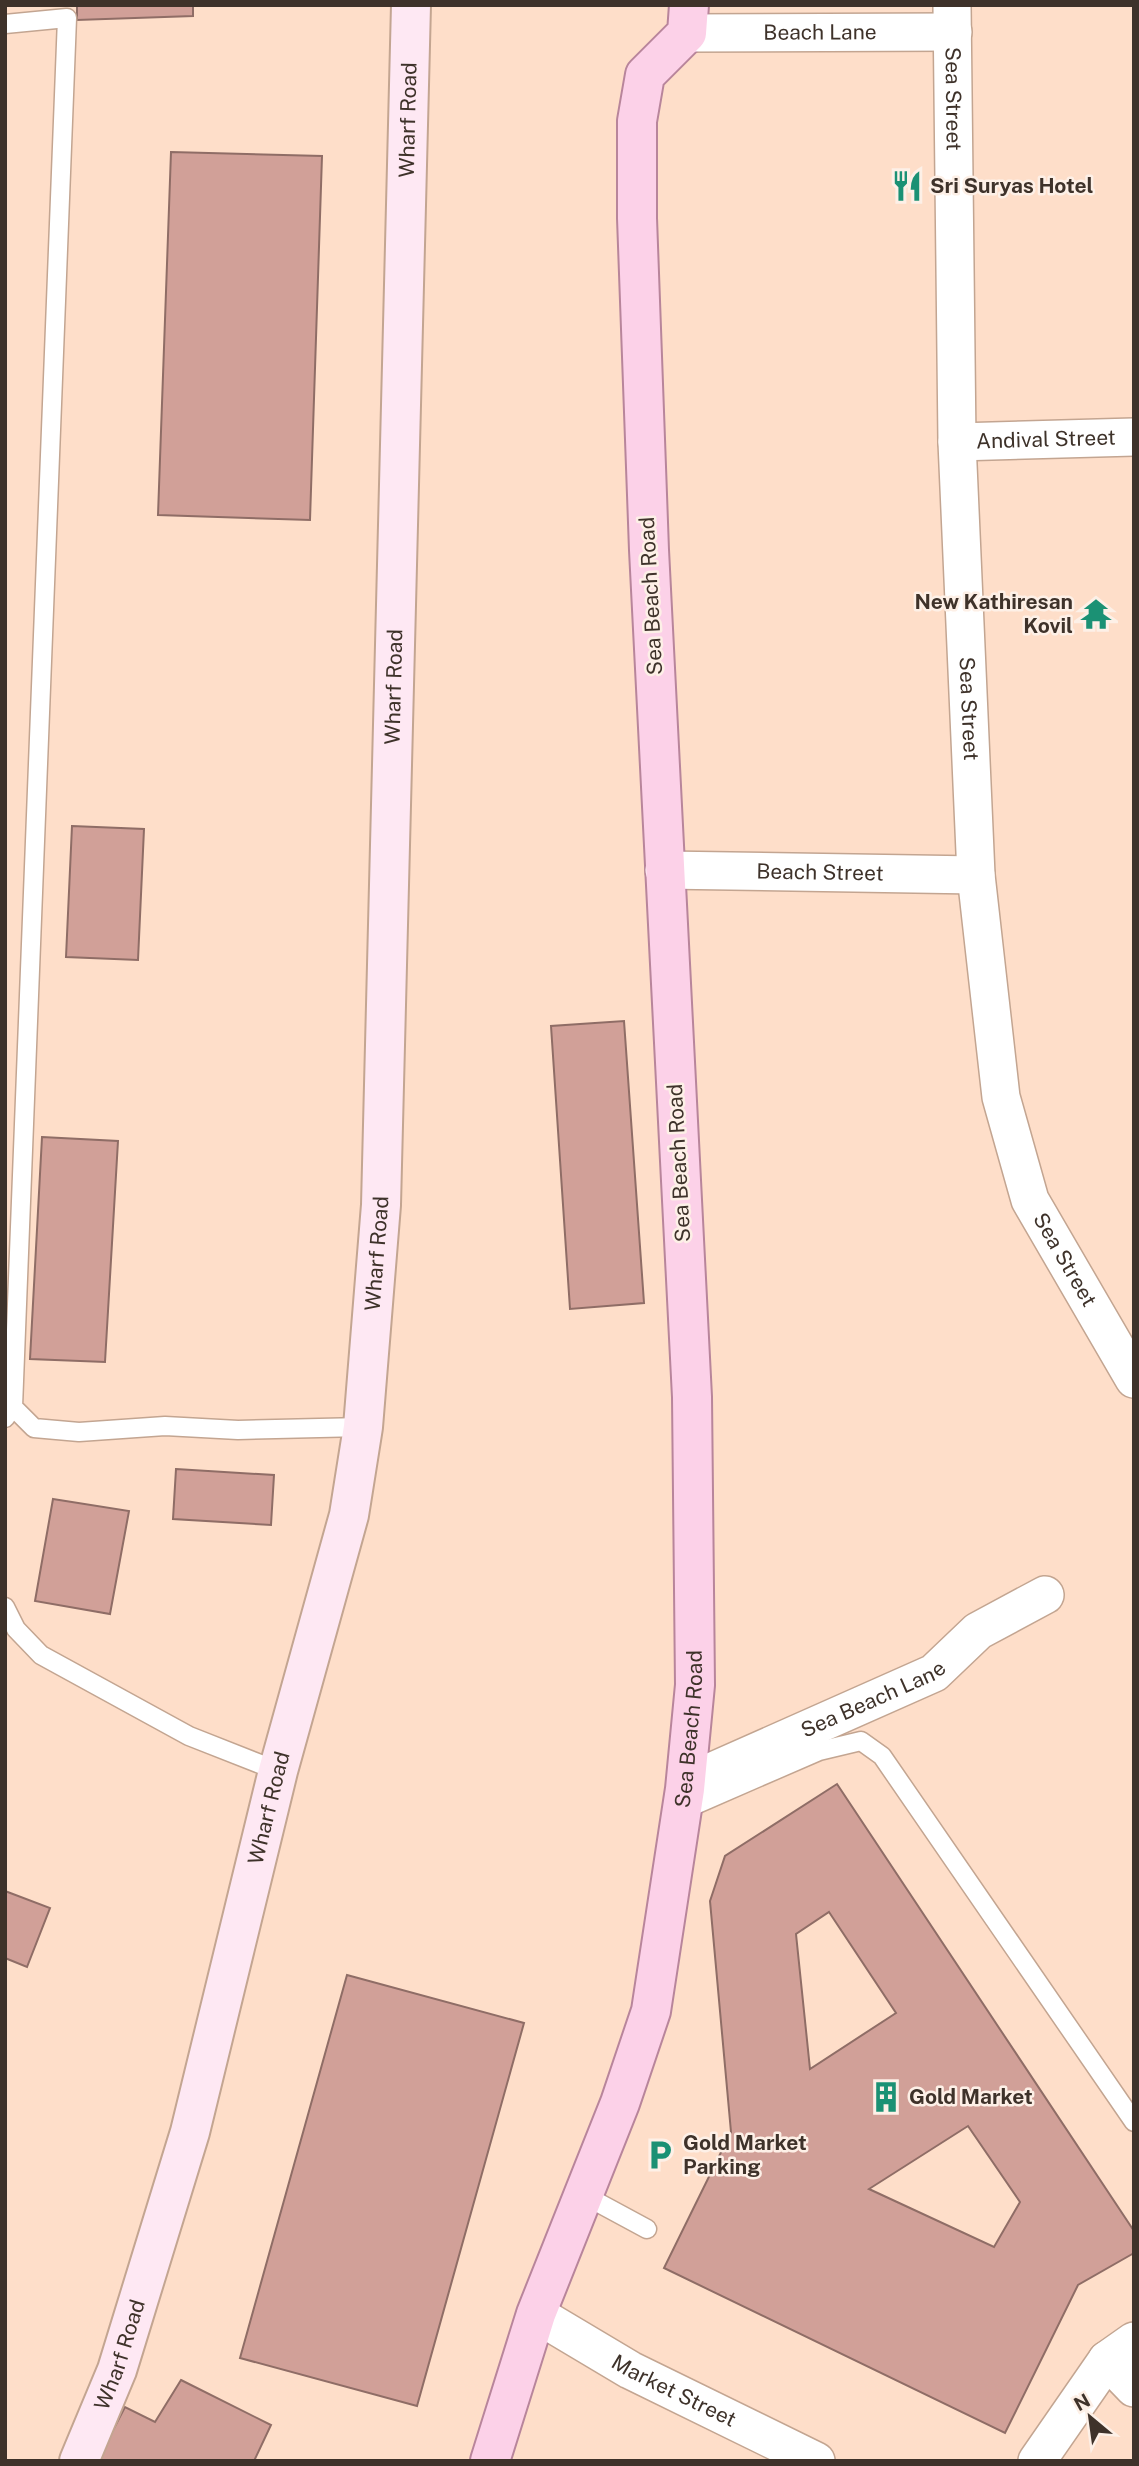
<svg xmlns="http://www.w3.org/2000/svg" width="1139" height="2466" viewBox="0 0 1139 2466" font-family="'Public Sans',sans-serif">
  <rect width="100%" height="100%" fill="#fedec9"/>
  <!-- building -->
  <path fill="#d1a098" stroke="#8f6d66" stroke-width="2" fill-rule="evenodd" d="M77 5H193V16L77 20Z
    M171 152 322 156 310 520 158 515Z
    M72 826 144 829 138 960 66 957Z
    M624 1021 644 1303 570 1309 551 1026Z
    M42 1137 118 1141 105 1362 30 1359Z
    M176 1469 274 1475 271 1525 173 1519Z
    M53 1499 129 1511 110 1614 35 1601Z
    M837 1784 1134 2231V2253L1078 2285 1005 2433 664 2268 731 2132 710 1901 725 1856ZM829 1912 896 2013 810 2069 796 1934ZM968 2126 1020 2202 994 2247 869 2189Z
    M5 1891 50 1908 27 1967 5 1958Z
    M347 1975 524 2023 417 2406 240 2358Z
    M181 2380 271 2425 254 2461H97L125 2407 155 2422Z"/>
  <g fill="none" stroke-linecap="round" stroke-linejoin="round">
    <defs>
      <path id="lane" d="M5 24 67 18 13 1407 5 1418
        M6 1403 13 1407 34 1428 79 1432 165 1426 238 1430 363 1427
        M5 1607 16 1629 41 1655 189 1736 278 1771
        M681 1811 819 1751 861 1741 882 1756 1134 2122
        M584 2195 647 2229"/>
      <g id="street">
        <path id="s1" d="M952 5 957 442 976 875 1001 1097 1030 1200 1134 1379"/>
        <path id="s2" d="M687 33 953 32"/>
        <path id="s3" d="M957 442 1134 437"/>
        <path id="s4" d="M664 870 976 875"/>
        <path id="s5" d="M686 1783 934 1673 978 1631 1045 1595"/>
        <path id="s6" d="M536 2314 630 2370 816 2461"/>
        <path d="M1107 2360 1134 2388"/>
        <path d="M1037 2461 1107 2360 1134 2341"/>
      </g>
      <g id="secondary">
        <path id="s7" d="M79 2461 117 2370 190 2132 278 1771 349 1515 363 1427 381 1205 411 5"/>
      </g>
      <g id="primary">
        <path id="s8" d="M490 2461 536 2314 620 2103 651 2011 685 1789 695 1685 692 1397 649 550 637 218V121L645 75 687 33 689 5"/>
      </g>
    </defs>
    <!-- lane casing -->
    <use href="#lane" stroke="#c3a591" stroke-width="21"/>
    <!-- street casing -->
    <use href="#street" stroke="#c3a591" stroke-width="40"/>
    <!-- secondary casing -->
    <use href="#secondary" stroke="#c3a591" stroke-width="42"/>
    <!-- primary casing -->
    <use href="#primary" stroke="#b8859b" stroke-width="42"/>
    <!-- lane -->
    <use href="#lane" stroke="#fff" stroke-width="18"/>
    <!-- street -->
    <use href="#street" stroke="#fff" stroke-width="37"/>
    <!-- secondary -->
    <use href="#secondary" stroke="#fee8f3" stroke-width="38"/>
    <!-- primary -->
    <use href="#primary" stroke="#fcd1e8" stroke-width="38"/>
  </g>
  <!-- icons -->
  <defs>
    <symbol id="restaurant-bare" viewBox="-9 -9 18 18"><path d="M-5-6h1v4h1v-4h1v4h1v-4h1v5L-1.5 .5V6h-2V.5L-5-1ZM5-6V6H3V1.5H1.5Q1.5-4 5-6Z" fill="#1b9174" stroke="#fdf0e7" stroke-width="2.5" paint-order="stroke"/></symbol>
    <symbol id="temple-bare" viewBox="-9 -9 18 18"><path d="M0-6L5-2H3V0L6.5 2.5H4V6H1.5V3h-3V6H-4V2.5H-6.5L-3 0V-2H-5Z" fill="#1b9174" stroke="#fdf0e7" stroke-width="2.5" paint-order="stroke"/></symbol>
    <symbol id="building-bare" viewBox="-9 -9 18 18"><path d="M-4-6H4V6H1V3H-1V6H-4ZM-2.5-4.3h1.7v1.8h-1.7ZM.8-4.3h1.7v1.8H.8ZM-2.5-1h1.7V.8h-1.7ZM.8-1h1.7V.8H.8Z" fill="#1b9174" stroke="#fdf0e7" stroke-width="2.5" paint-order="stroke"/></symbol>
    <symbol id="parking-bare" viewBox="-9 -9 18 18"><path d="M-3.5-5.5H1a3.5 3.5 0 0 1 0 7H-1V5.5H-3.5ZM-1-3.4V-.6H.8a1.4 1.4 0 0 0 0-2.8Z" fill="#1b9174" stroke="#fdf0e7" stroke-width="2.5" paint-order="stroke"/></symbol>
  </defs>
  <g fill-rule="evenodd">
    <use href="#restaurant-bare" x="885" y="164" width="44" height="44"/>
    <use href="#temple-bare" x="1074" y="592" width="44" height="44"/>
    <use href="#building-bare" x="864" y="2075" width="44" height="44"/>
    <use href="#parking-bare" x="638" y="2133" width="44" height="44"/>
  </g>
  <g text-anchor="middle" stroke-width="5" stroke-linejoin="round" paint-order="stroke">
    <!-- street labels -->
    <g font-size="21" fill="#3e322a" stroke="#fdf0e7">
      <text dy="7" stroke="none"><textPath href="#s2" startOffset="133">Beach Lane</textPath></text>
      <text dy="7" stroke="none"><textPath href="#s1" startOffset="94">Sea Street</textPath></text>
      <text dy="7" stroke="none"><textPath href="#s7" startOffset="2382">Wharf Road</textPath></text>
      <text dy="7" stroke="none"><textPath href="#s3" startOffset="89">Andival Street</textPath></text>
      <text transform="translate(651 596) rotate(-93)" y="7">Sea Beach Road</text>
      <text dy="7" stroke="none"><textPath href="#s7" startOffset="1815">Wharf Road</textPath></text>
      <text dy="7" stroke="none"><textPath href="#s1" startOffset="704">Sea Street</textPath></text>
      <text dy="7" stroke="none"><textPath href="#s4" startOffset="156">Beach Street</textPath></text>
      <text transform="translate(679 1163) rotate(-93)" y="7">Sea Beach Road</text>
      <text dy="7" stroke="none"><textPath href="#s7" startOffset="1248">Wharf Road</textPath></text>
      <text dy="7" stroke="none"><textPath href="#s1" startOffset="1270">Sea Street</textPath></text>
      <text dy="7" stroke="none"><textPath href="#s5" startOffset="205">Sea Beach Lane</textPath></text>
      <text dy="7" stroke="none"><textPath href="#s8" startOffset="763">Sea Beach Road</textPath></text>
      <text dy="7" stroke="none"><textPath href="#s7" startOffset="681">Wharf Road</textPath></text>
      <text dy="7" stroke="none"><textPath href="#s7" startOffset="114">Wharf Road</textPath></text>
      <text dy="7" stroke="none"><textPath href="#s6" startOffset="158">Market Street</textPath></text>
    </g>
    <!-- poi labels -->
    <g font-size="21" font-weight="bold" fill="#3e322a" stroke="#fdf0e7" text-anchor="start">
      <text x="930" y="193">Sri Suryas Hotel</text>
      <text x="1073" y="609" text-anchor="end">New Kathiresan<tspan x="1073" dy="24">Kovil</tspan></text>
      <text x="909" y="2104">Gold Market</text>
      <text x="683" y="2150">Gold Market<tspan x="683" dy="24">Parking</tspan></text>
    </g>
  </g>
  <!-- border -->
  <rect width="1139" height="2466" fill="none" stroke="#3e322a" stroke-width="14"/>
  <!-- north arrow -->
  <g transform="translate(1090 2417) rotate(331)" stroke="#fdf0e7" stroke-width="5" paint-order="stroke">
  <path d="M0-5L12 26L0 18L-12 26Z" fill="#3e322a"/>
  <text y="-10" font-size="19" font-weight="bold" text-anchor="middle" fill="#3e322a">N</text>
  </g>
</svg>
